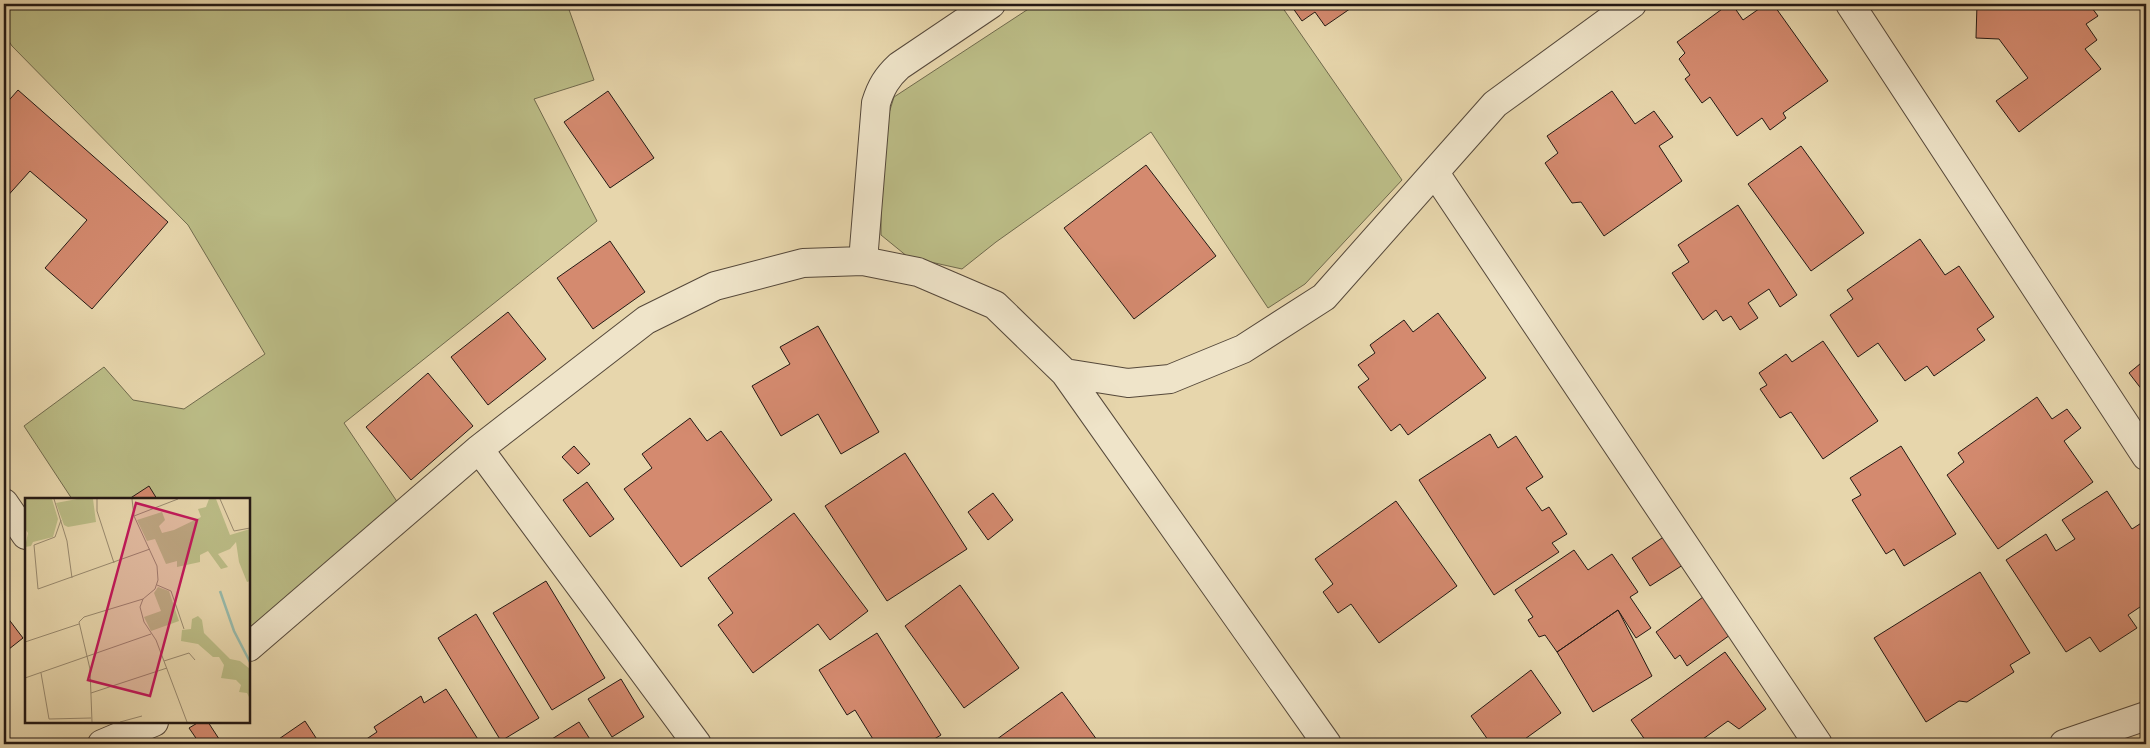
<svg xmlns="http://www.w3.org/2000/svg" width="2150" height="748" viewBox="0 0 2150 748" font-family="'Libre Bodoni',serif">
  <rect width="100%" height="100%" fill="#e7d6ac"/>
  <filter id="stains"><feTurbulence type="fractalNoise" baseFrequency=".004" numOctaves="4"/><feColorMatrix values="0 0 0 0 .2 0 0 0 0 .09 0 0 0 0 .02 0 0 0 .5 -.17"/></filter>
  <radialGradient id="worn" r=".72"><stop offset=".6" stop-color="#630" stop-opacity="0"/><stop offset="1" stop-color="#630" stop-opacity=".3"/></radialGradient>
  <!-- green -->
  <path fill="#bbbc86" stroke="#706a4d" d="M4 4H567L594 80 534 99 597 221 344 423 400 506 249 628V499H72L24 426 104 367 133 400 184 409 265 354 188 225 12 46 4 34Z
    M1036 4H1280L1402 180 1305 284 1268 308 1151 132 996 242 962 269 908 257 881 235V139L894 97Z"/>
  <!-- building -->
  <path fill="#d48a6f" stroke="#241914" d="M1290 4H1357L1325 26 1315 12 1302 21Z
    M1729 4H1732L1743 20 1766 4H1773L1828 81 1783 113 1786 118 1770 130 1762 118 1737 136 1710 97 1702 103 1685 79 1690 75 1679 59 1685 53 1677 42Z
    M1977 4H2089L2098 16 2086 24 2097 40 2085 49 2101 69 2019 132 1996 101 2028 78 1999 39 1976 38Z
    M18 90 168 222 92 309 45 268 87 220 30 171 4 200V106Z
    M608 91 654 158 610 188 564 122Z
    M1612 91 1635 124 1654 111 1673 137 1659 146 1682 181 1604 236 1581 202 1572 203 1545 163 1558 153 1547 136Z
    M1801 146 1864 233 1811 271 1748 184Z
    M1146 165 1216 256 1134 319 1064 228Z
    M1738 205 1797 295 1780 307 1769 289 1748 303 1758 318 1740 330 1731 316 1723 321 1716 310 1703 320 1672 273 1689 262 1678 245Z
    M1920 239 1945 275 1959 266 1994 317 1977 329 1985 340 1934 376 1927 366 1905 381 1878 343 1858 357 1830 315 1853 299 1847 290Z
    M610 241 645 292 593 329 557 278Z
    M508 312 546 359 488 405 451 357Z
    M1438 313 1486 378 1408 435 1400 424 1391 431 1358 387 1369 379 1358 365 1375 353 1370 345 1404 320 1413 332Z
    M818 326 879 432 841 454 818 414 781 436 752 386 790 364 780 347Z
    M1823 341 1878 421 1823 459 1791 412 1780 418 1760 389 1767 385 1759 373 1786 354 1792 362Z
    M2146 359V395L2129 373Z
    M428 373 473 426 411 480 366 427Z
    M2037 397 2052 419 2067 409 2081 428 2064 441 2093 482 1998 549 1947 475 1964 462 1958 453Z
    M690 418 707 441 721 431 772 500 681 567 624 489 652 468 642 454Z
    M1490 434 1498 448 1516 436 1543 477 1526 488 1542 511 1549 507 1567 534 1552 543 1559 552 1494 595 1419 480Z
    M574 446 590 464 578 474 562 457Z
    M1901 446 1956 534 1904 566 1894 549 1886 554 1852 500 1861 495 1850 478Z
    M905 453 967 549 887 601 825 506Z
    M587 482 614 519 590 537 563 500Z
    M149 486 157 499H129Z
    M2107 491 2132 529 2146 520V603L2128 615 2137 628 2100 652 2090 637 2066 652 2006 560 2046 534 2056 551 2075 539 2062 520Z
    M993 493 1013 520 988 540 968 512Z
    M1396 501 1457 586 1379 643 1351 604 1338 613 1323 592 1333 584 1315 559Z
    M794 513 868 611 830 640 818 624 753 673 718 625 733 613 708 578Z
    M1668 534 1686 563 1650 586 1632 558Z
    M1574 550 1588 570 1612 554 1638 592 1630 597 1651 628 1636 638 1618 610 1557 652 1545 635 1539 637 1528 620 1533 617 1515 590Z
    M1980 572 2030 653 2010 665 2014 672 1967 702 1959 701 1926 722 1874 638Z
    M546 581 605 678 552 710 493 613Z
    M960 585 1019 668 964 708 905 626Z
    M1703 597 1730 635 1687 666 1680 655 1675 659 1656 632Z
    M1618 610 1652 676 1593 712 1557 652Z
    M4 613 23 638 4 653Z
    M476 614 539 718 501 741 438 638Z
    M877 633 941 735 926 744H876L855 710 847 715 819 670Z
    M1725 652 1766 709 1739 729 1728 721 1696 744H1648L1631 720Z
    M1531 670 1561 713 1518 744H1491L1471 716Z
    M621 679 644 717 612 737 588 699Z
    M446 689 481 744H359L377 732 374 727 421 696 424 703Z
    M1062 692 1100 744H995L993 742Z
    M305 721 320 744H274L273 743Z
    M199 722H208L221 742 218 744H200L189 728Z
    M579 722 593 744H544Z"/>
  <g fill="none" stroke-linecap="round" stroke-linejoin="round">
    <defs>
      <path id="minor" d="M1850 4 2146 456
        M1435 173 1818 744
        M863 261 876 103C881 87 887 77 899 66L991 4
        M1065 373 1128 383 1170 379 1243 349 1324 297 1495 104 1632 4
        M479 449 697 744
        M4 503 26 535
        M249 647 479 449 646 320 715 286 803 263 863 261 918 272 995 305 1065 373 1327 744
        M102 744 154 722
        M2064 744 2146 716"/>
    </defs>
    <!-- minor casing -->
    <use href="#minor" stroke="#55483a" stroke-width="30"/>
    <!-- minor -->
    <use href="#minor" stroke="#efe4c9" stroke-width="28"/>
  </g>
  <!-- overview -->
  <g transform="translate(25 498)">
    <rect width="225" height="225" fill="#e7d6ac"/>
    <path d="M0 1H27L33 21 28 39 8 44 6 48 0 49 3 35 0 31ZM52 1H68L71 24 43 29 39 27 31 5ZM184 1H191L205 37 225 31V83L222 84 214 64 211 44 205 51 193 56 203 69 196 71 183 53 175 57V64L152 69V63L141 66 130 41 122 43 112 22 137 14 140 22 134 28 137 35 149 32 176 19 173 11 181 9ZM133 89 144 93 154 123 126 133 119 119 136 113 129 95ZM173 118 177 122 179 135 205 161 215 163 225 171V201L222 195 214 194 216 187 211 182 196 180 199 167 194 159H188L173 146 156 143 157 132 166 131 167 121Z" fill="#bbbc86"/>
    <path fill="none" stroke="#97b9aa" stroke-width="2.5" d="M195 93 209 133 225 164"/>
    <path fill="none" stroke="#998a6f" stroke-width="1" d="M29 1 42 43 47 80M72 1V13L89 65M195 1 209 33 225 30M109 18 153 1M36 22 30 39 9 47 13 91 125 51M132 87 146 93 159 131M118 101 115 109 119 124 131 142 162 224M0 144 54 126M139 163 164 155 170 162M16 175 24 221 66 220M0 180 126 136M66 195 142 170M67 224 65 171 54 124 59 119 118 101 130 91 133 82 132 68 109 18 107 1M95 224 117 218"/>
    <path fill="#c2185b" fill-opacity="0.15" stroke="#c2185b" stroke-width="2.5" d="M111 5 172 22 125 198 63 182Z"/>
    <rect width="225" height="225" fill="none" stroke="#241914" stroke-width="2.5"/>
  </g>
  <!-- margin -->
  <rect width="2150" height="748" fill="none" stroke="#e7d6ac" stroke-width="20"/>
  <rect x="5" y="5" width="2140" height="738" fill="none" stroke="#241914" stroke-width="2.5"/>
  <rect x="10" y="10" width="2130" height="728" fill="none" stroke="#241914"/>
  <rect width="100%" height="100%" filter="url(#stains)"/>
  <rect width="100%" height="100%" fill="url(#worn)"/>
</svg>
